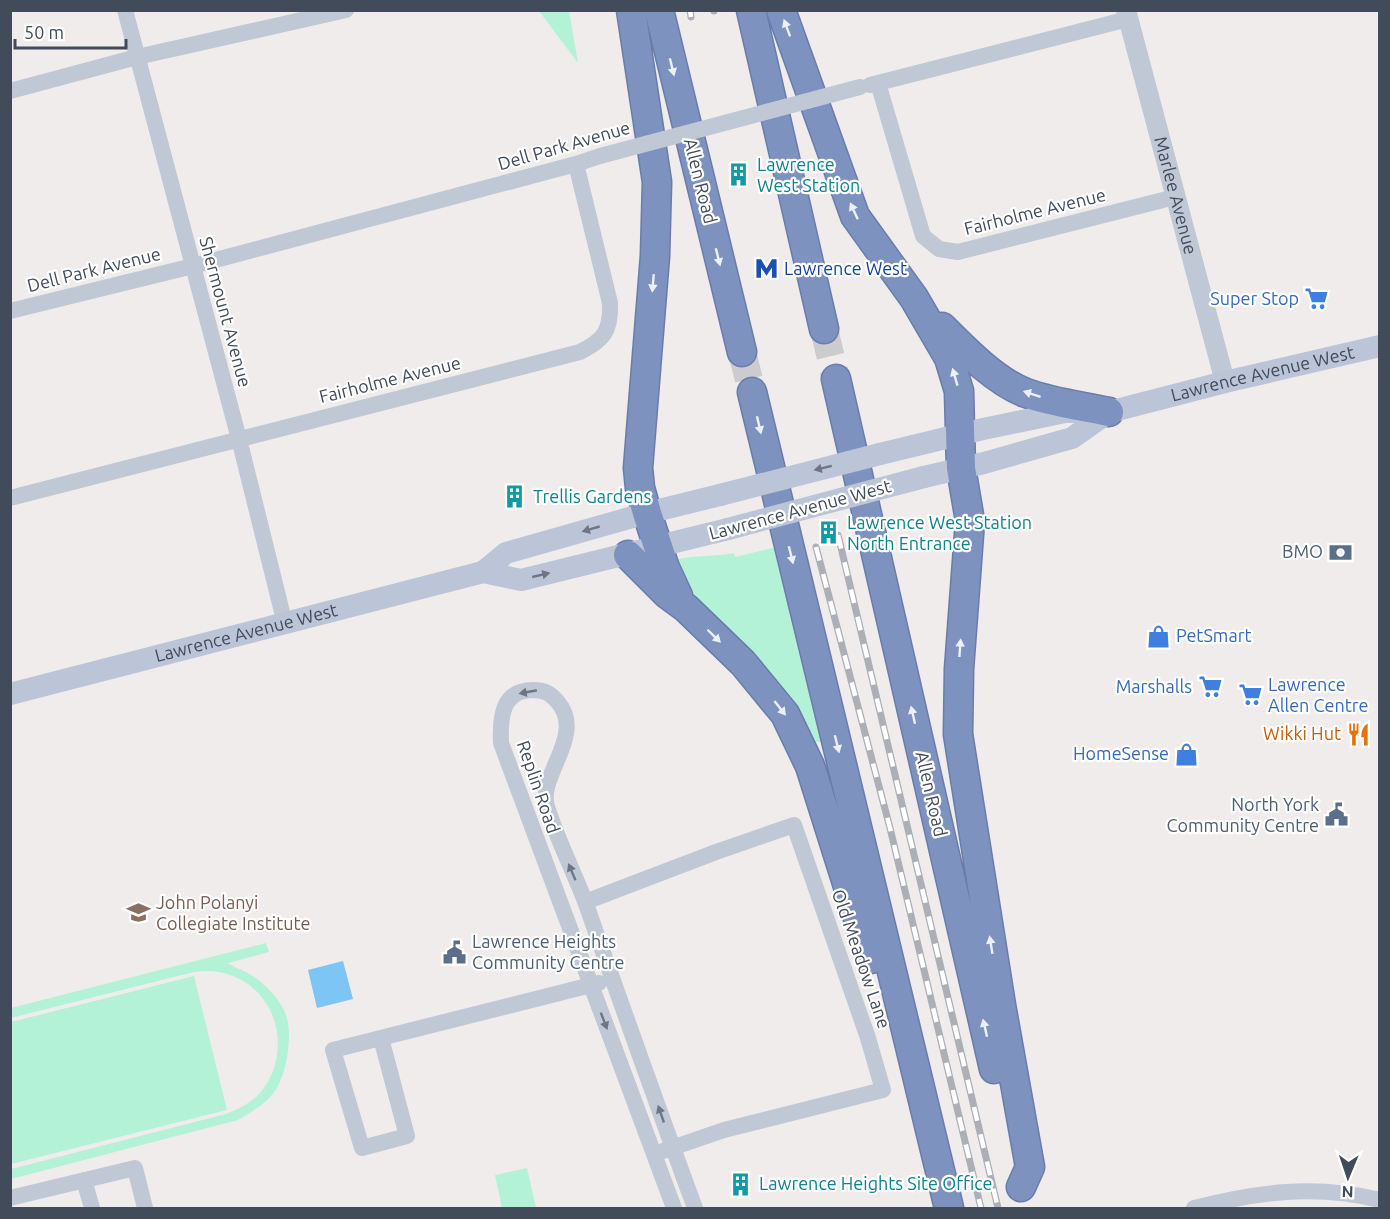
<svg xmlns="http://www.w3.org/2000/svg" width="1390" height="1219" viewBox="0 0 1390 1219" font-family="Ubuntu,sans-serif">
  <rect width="100%" height="100%" fill="#efeceb"/>
  <!-- green -->
  <path fill="#b4f2d7" d="M539 11H569L578 63Z
    M776 547 825 742H812L777 682 682 582 675 562 678 559C697 555 715 557 734 553L735 557Z
    M266 943 269 952 228 963C237 969 249 972 257 979 268 987 281 1001 286 1015 293 1034 287 1074 275 1091 266 1104 251 1112 238 1120L11 1179V1169L226 1114C238 1109 249 1104 258 1095 265 1088 271 1077 274 1068 291 1015 250 963 194 972L11 1018V1008Z
    M194 976 227 1110 11 1164V1022Z
    M527 1168 536 1208H502L495 1175Z"/>
  <!-- water -->
  <path fill="#7cc5f4" d="M343 961 353 999 317 1008 308 970Z"/>
  <g fill="none" stroke-linecap="round" stroke-linejoin="round">
    <!-- motorway-tunnel -->
    <path stroke="#ccccce" stroke-width="28" stroke-dasharray="28 14" stroke-linecap="butt" d="M824 329 836 379
      M742 352 752 392"/>
    <defs>
      <path id="motorway" d="M631 10 657 182 655 256 638 468 640 488 647 513 665 568 678 596
        M659 10 742 352
        M751 10 824 329
        M781 10 855 216 914 298 949 358 959 391 961 468 970 521 959 669 958 734 1001 1005 1030 1167 1021 1187
        M942 327C965 350 996 382 1026 393 1053 403 1082 406 1109 412
        M836 379 994 1069
        M752 392 949 1208
        M628 555 667 594 686 608 743 663 785 714 810 766 871 959"/>
    </defs>
    <!-- motorway casing -->
    <use href="#motorway" stroke="#697dac" stroke-width="31"/>
    <!-- minor -->
    <path stroke="#c0c7d5" stroke-width="16" d="M125 10 239 439 285 624
      M878 83 923 236 939 249 958 252 1175 197
      M870 85 1128 19
      M10 91 137 57 346 10
      M10 311 193 266 576 164 600 156
      M10 498 580 352C604 340 611 331 610 303L576 164
      M585 902 716 852 794 825 868 1038 883 1090 724 1130 663 1151
      M381 1038 407 1136 362 1148 333 1050 599 983
      M84 1180 92 1208
      M10 1198 135 1168 145 1208
      M674 1208 501 743C500 719 501 690 533 690 544 690 550 693 557 701 587 735 537 775 547 807 558 841 574 872 586 904 622 1006 658 1108 695 1208
      M1194 1208C1258 1192 1314 1184 1380 1200"/>
    <!-- tertiary -->
    <path stroke="#c0c7d5" stroke-width="20" id="s1" d="M1126 10 1225 382"/>
    <!-- secondary -->
    <g stroke="#bcc4d7" stroke-width="22">
      <path id="s2" d="M880 454 983 429 1065 412H1109L1225 382 1380 346"/>
      <path d="M924 477 984 463 1072 438 1109 412"/>
      <path d="M483 572 506 553 647 513 720 495"/>
      <path id="s3" d="M10 694 483 572 521 580 728 529"/>
    </g>
    <!-- motorway -->
    <use href="#motorway" stroke="#7e92c0" stroke-width="28"/>
    <defs>
      <path id="rail" d="M690 10 691 17
        M714 10V11
        M838 535 998 1208
        M816 547 890 828 981 1208"/>
    </defs>
    <!-- rail casing -->
    <use href="#rail" stroke="#adafb7" stroke-width="7"/>
    <!-- rail -->
    <use href="#rail" stroke="#fff" stroke-width="4.5" stroke-dasharray="14" stroke-linecap="butt"/>
    <!-- minor-bridge -->
    <path stroke="#c0c7d5" stroke-width="16" d="M600 156 860 87"/>
    <!-- secondary-bridge -->
    <path stroke="#bcc4d7" stroke-width="22" d="M720 495 880 454
      M728 529 924 477"/>
  </g>
  <!-- one-way arrows -->
  <defs><path id="oneway-solid" d="M-6-.8H1V-3.2L6.5 0L1 3.2V.8H-6Z" transform="scale(1.5)"/></defs>
  <g fill="#eceff6">
    <use href="#oneway-solid" transform="translate(787 28) rotate(-110)"/>
    <use href="#oneway-solid" transform="translate(672 67) rotate(76)"/>
    <use href="#oneway-solid" transform="translate(854 211) rotate(-115)"/>
    <use href="#oneway-solid" transform="translate(718 257) rotate(76)"/>
    <use href="#oneway-solid" transform="translate(653 283) rotate(95)"/>
    <use href="#oneway-solid" transform="translate(955 377) rotate(-106)"/>
    <use href="#oneway-solid" transform="translate(1032 394) rotate(-162)"/>
    <use href="#oneway-solid" transform="translate(759 425) rotate(77)"/>
    <use href="#oneway-solid" transform="translate(791 555) rotate(76)"/>
    <use href="#oneway-solid" transform="translate(714 636) rotate(44)"/>
    <use href="#oneway-solid" transform="translate(960 648) rotate(-86)"/>
    <use href="#oneway-solid" transform="translate(780 708) rotate(52)"/>
    <use href="#oneway-solid" transform="translate(913 715) rotate(-103)"/>
    <use href="#oneway-solid" transform="translate(837 744) rotate(76)"/>
    <use href="#oneway-solid" transform="translate(991 945) rotate(-99)"/>
    <use href="#oneway-solid" transform="translate(985 1028) rotate(-103)"/>
  </g>
  <g fill="#6d7586">
    <use href="#oneway-solid" transform="translate(823 468) rotate(166)"/>
    <use href="#oneway-solid" transform="translate(591 529) rotate(164)"/>
    <use href="#oneway-solid" transform="translate(541 575) rotate(-13)"/>
  </g>
  <g fill="#6e7685">
    <use href="#oneway-solid" transform="translate(528 692) rotate(169)"/>
    <use href="#oneway-solid" transform="translate(572 872) rotate(-113)"/>
    <use href="#oneway-solid" transform="translate(604 1021) rotate(69)"/>
    <use href="#oneway-solid" transform="translate(661 1114) rotate(-109)"/>
  </g>
  <!-- icons -->
  <defs>
    <symbol id="building-bare" viewBox="-9 -9 18 18"><path d="M-4-6H4V6H1V3H-1V6H-4ZM-2.5-4.3h1.7v1.8h-1.7ZM.8-4.3h1.7v1.8H.8ZM-2.5-1h1.7V.8h-1.7ZM.8-1h1.7V.8H.8Z" fill="#0f9aa8" stroke="#fff" stroke-width="2.5" paint-order="stroke"/></symbol>
    <symbol id="metro-bare" viewBox="-9 -9 18 18"><path d="M-5.5 5V-5H-3L0 0L3-5H5.5V5H3V-.5L0 4L-3-.5V5Z" fill="#1a4fb4" stroke="#fff" stroke-width="2.5" paint-order="stroke"/></symbol>
    <symbol id="supermarket-bare" viewBox="-9 -9 18 18"><path d="M-6-5.5h2.5l.6 2H6L4.5 2H-2.5L-4.4-4H-6ZM-1.5 3.2a1.3 1.3 0 1 0 .1 0ZM3 3.2a1.3 1.3 0 1 0 .1 0Z" fill="#3f7fe0" stroke="#fff" stroke-width="2.5" paint-order="stroke"/></symbol>
    <symbol id="bank-bare" viewBox="-9 -9 18 18"><path d="M-6-4H6V4H-6ZM0-2.3a2.3 2.3 0 1 0 0 4.6a2.3 2.3 0 1 0 0-4.6Z" fill="#5c6f8a" stroke="#fff" stroke-width="2.5" paint-order="stroke"/></symbol>
    <symbol id="shop-bare" viewBox="-9 -9 18 18"><path d="M-5-2.5h2.3a2.7 3.5 0 0 1 5.4 0H5L5.5 6h-11ZM-1.5-2.5h3a1.5 2.3 0 0 0-3 0Z" fill="#3f7fe0" stroke="#fff" stroke-width="2.5" paint-order="stroke"/></symbol>
    <symbol id="restaurant-bare" viewBox="-9 -9 18 18"><path d="M-5-6h1v4h1v-4h1v4h1v-4h1v5L-1.5 .5V6h-2V.5L-5-1ZM5-6V6H3V1.5H1.5Q1.5-4 5-6Z" fill="#e8710a" stroke="#fff" stroke-width="2.5" paint-order="stroke"/></symbol>
    <symbol id="civic-bare" viewBox="-9 -9 18 18"><path d="M-.6-6.5H3V-4.5H.6V-3L4-1V1h2V6H-6V1h2V-1L-.6-3ZM-1.2 2.5V6h2.4V2.5Z" fill="#5c6f8a" stroke="#fff" stroke-width="2.5" paint-order="stroke"/></symbol>
    <symbol id="school-bare" viewBox="-9 -9 18 18"><path d="M0-5L7-2L0 1L-7-2ZM-4 1L0 2.5L4 1V4Q0 6-4 4Z" fill="#8d6e63" stroke="#fff" stroke-width="2.5" paint-order="stroke"/></symbol>
  </defs>
  <g fill-rule="evenodd">
    <use href="#building-bare" x="722" y="158" width="33" height="33"/>
    <use href="#metro-bare" x="750" y="252" width="33" height="33"/>
    <use href="#supermarket-bare" x="1300" y="282" width="33" height="33"/>
    <use href="#building-bare" x="498" y="480" width="33" height="33"/>
    <use href="#building-bare" x="812" y="516" width="33" height="33"/>
    <use href="#bank-bare" x="1324" y="536" width="33" height="33"/>
    <use href="#shop-bare" x="1142" y="620" width="33" height="33"/>
    <use href="#supermarket-bare" x="1194" y="670" width="33" height="33"/>
    <use href="#supermarket-bare" x="1234" y="678" width="33" height="33"/>
    <use href="#restaurant-bare" x="1342" y="718" width="33" height="33"/>
    <use href="#shop-bare" x="1170" y="738" width="33" height="33"/>
    <use href="#civic-bare" x="1320" y="798" width="33" height="33"/>
    <use href="#school-bare" x="122" y="896" width="33" height="33"/>
    <use href="#civic-bare" x="438" y="936" width="33" height="33"/>
    <use href="#building-bare" x="724" y="1168" width="33" height="33"/>
  </g>
  <g text-anchor="middle" stroke-width="4.5" stroke-linejoin="round" paint-order="stroke">
    <!-- street labels -->
    <g font-size="18" fill="#424b5a" stroke="#fff">
      <text transform="translate(564 146) rotate(-16)" y="6">Dell Park Avenue</text>
      <text transform="translate(700 181) rotate(76)" y="6">Allen Road</text>
      <text dy="6" stroke="none"><textPath href="#s1" startOffset="192">Marlee Avenue</textPath></text>
      <text transform="translate(1035 212) rotate(-14)" y="6">Fairholme Avenue</text>
      <text transform="translate(94 270) rotate(-14)" y="6">Dell Park Avenue</text>
      <text transform="translate(225 312) rotate(75)" y="6">Shermount Avenue</text>
      <text dy="6" stroke="none"><textPath href="#s2" startOffset="392">Lawrence Avenue West</textPath></text>
      <text transform="translate(390 380) rotate(-14)" y="6">Fairholme Avenue</text>
      <text transform="translate(800 510) rotate(-15)" y="6">Lawrence Avenue West</text>
      <text dy="6" stroke="none"><textPath href="#s3" startOffset="244">Lawrence Avenue West</textPath></text>
      <text transform="translate(538 787) rotate(71)" y="6">Replin Road</text>
      <text transform="translate(931 794) rotate(77)" y="6">Allen Road</text>
      <text transform="translate(861 959) rotate(71)" y="6">Old Meadow Lane</text>
    </g>
    <!-- culture labels -->
    <g font-size="18" fill="#0d838f" stroke="#fff" text-anchor="start">
      <text x="757" y="171">Lawrence<tspan x="757" dy="21">West Station</tspan></text>
      <text x="533" y="503">Trellis Gardens</text>
      <text x="847" y="529">Lawrence West Station<tspan x="847" dy="21">North Entrance</tspan></text>
      <text x="759" y="1190">Lawrence Heights Site Office</text>
    </g>
    <!-- transit labels -->
    <g font-size="18" fill="#164399" stroke="#fff" text-anchor="start">
      <text x="784" y="275">Lawrence West</text>
    </g>
    <!-- shop labels -->
    <g font-size="18" fill="#366cbe" stroke="#fff" text-anchor="end">
      <text x="1299" y="305">Super Stop</text>
      <text x="1176" y="642" text-anchor="start">PetSmart</text>
      <text x="1268" y="691" text-anchor="start">Lawrence<tspan x="1268" dy="21">Allen Centre</tspan></text>
      <text x="1192" y="693">Marshalls</text>
      <text x="1169" y="760">HomeSense</text>
    </g>
    <!-- service labels -->
    <g font-size="18" fill="#4e5e75" stroke="#fff" text-anchor="end">
      <text x="1323" y="558">BMO</text>
      <text x="1319" y="811">North York<tspan x="1319" dy="21">Community Centre</tspan></text>
      <text x="472" y="948" text-anchor="start">Lawrence Heights<tspan x="472" dy="21">Community Centre</tspan></text>
    </g>
    <!-- food labels -->
    <g font-size="18" fill="#c56008" stroke="#fff" text-anchor="end">
      <text x="1341" y="740">Wikki Hut</text>
    </g>
    <!-- education labels -->
    <g font-size="18" fill="#785e54" stroke="#fff" text-anchor="start">
      <text x="156" y="909">John Polanyi<tspan x="156" dy="21">Collegiate Institute</tspan></text>
    </g>
  </g>
  <!-- border -->
  <rect width="1390" height="1219" fill="none" stroke="#424b5a" stroke-width="24"/>
  <!-- north arrow -->
  <g transform="translate(1348 1177) rotate(182)" stroke="#ffffff" stroke-width="4.5" paint-order="stroke">
  <path d="M0-4.5L10 22L0 15L-10 22Z" fill="#424b5a"/>
  <text y="-9" font-size="16" font-weight="bold" text-anchor="middle" fill="#424b5a">N</text>
  </g>
  <!-- scale -->
  <path d="M15 39v9h111v-9" fill="none" stroke="#424b5a" stroke-width="3"/>
  <text x="24" y="39" font-size="18" fill="#424b5a" stroke="#ffffff" stroke-width="4.5" paint-order="stroke">50 m</text>
</svg>
